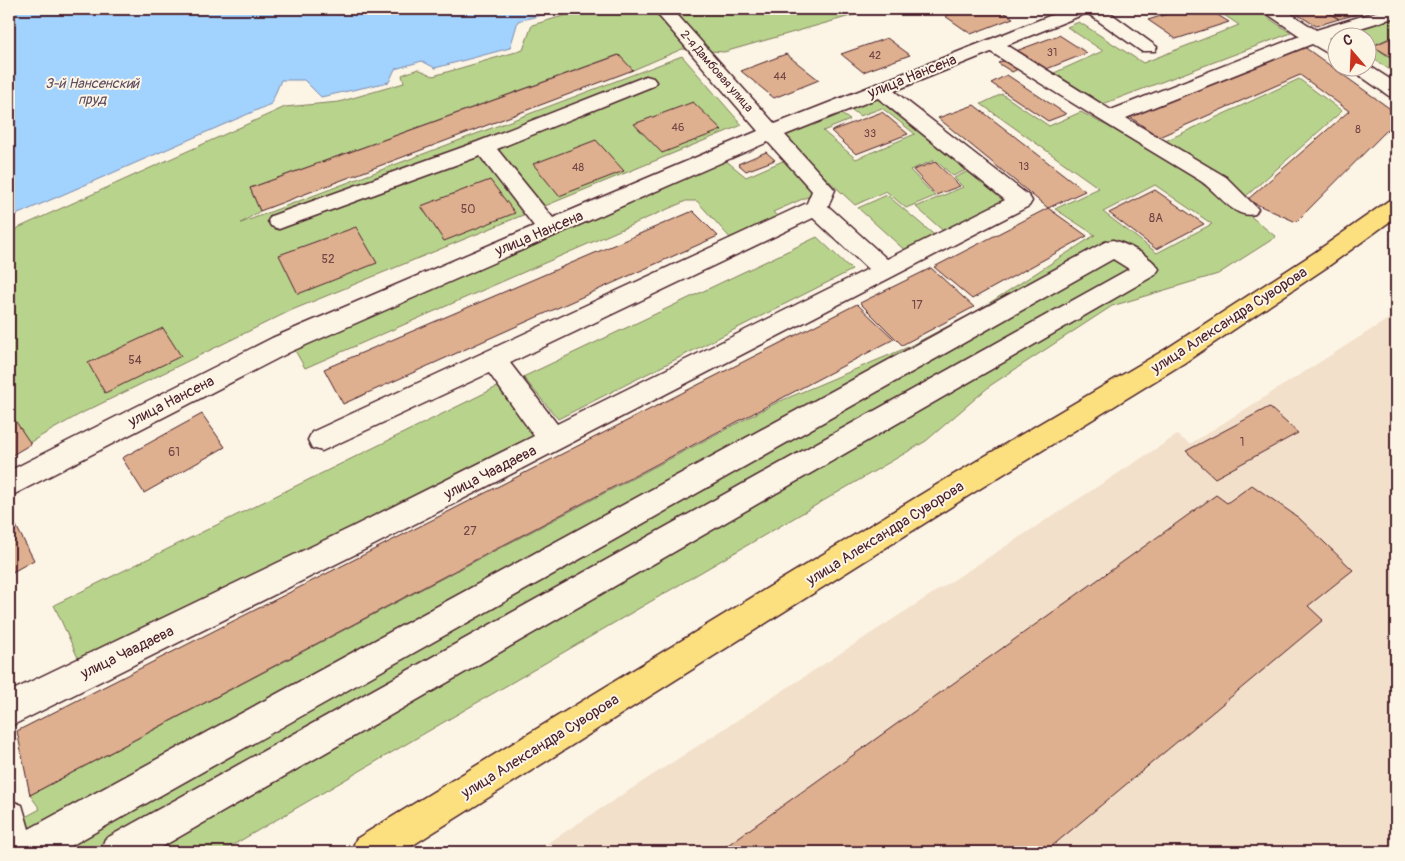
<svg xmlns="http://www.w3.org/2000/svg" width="1405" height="861" viewBox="0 0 1405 861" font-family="Pangolin,sans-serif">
  <rect width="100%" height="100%" fill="#fcf5e5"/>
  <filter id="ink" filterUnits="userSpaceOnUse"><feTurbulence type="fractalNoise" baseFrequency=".02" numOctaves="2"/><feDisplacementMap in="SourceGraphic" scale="10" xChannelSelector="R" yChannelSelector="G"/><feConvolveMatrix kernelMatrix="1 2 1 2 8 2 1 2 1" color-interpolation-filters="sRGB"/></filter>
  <g filter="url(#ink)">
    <!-- built -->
    <path fill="#f3e0cb" d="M1396 314V852H534L1177 435 1190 444Z"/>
    <!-- green -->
    <path fill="#b8d48c" stroke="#817a5c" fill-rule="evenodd" d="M575 9H875L724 52 682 49 633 70 618 55 250 188 260 211 241 223 682 56 742 125 292 310 82 413 9 454V232L285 107 339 102 404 83 402 75 418 69 433 76 523 50 532 25 577 12Z
      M1215 9H1255L1291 33 1103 104 1054 73 1103 51 1067 27 1079 22 1143 63 1239 25Z
      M1396 14V35L1372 46 1396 61V74L1368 55V38L1340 37 1335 34Z
      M1299 79 1342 111 1245 197 1161 143Z
      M879 93 973 167 953 176 935 160 910 170 935 196 906 208 886 191 855 205 778 134 837 111 850 120 823 131 856 159 915 134 882 108 860 116 848 107Z
      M1002 94 1049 126 1081 112 1187 169 1211 184 1276 237 1218 274 1112 306 991 385 926 441 221 852H9V826L40 809 30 795 778 402 906 348 977 311 1095 235 1055 209 1099 188 981 104ZM1155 185 1212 224 1157 253 1103 212Z
      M724 159 746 177 785 160 824 199 814 203 807 197 773 212 779 218 732 240 697 201H686L305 368 293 347Z
      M975 168 1014 200 948 235 916 207 963 187 954 178Z
      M887 195 939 239 909 254 858 208Z
      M817 237 852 270 558 419 523 377Z
      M499 386 537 438 78 658 54 605Z"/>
    <!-- water -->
    <path fill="#a2d2fe" stroke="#7f8aaa" d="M9 9H558V11L518 21 510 48 435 68 422 61 395 69 389 82 321 97 304 80H281L271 104 9 218Z"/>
    <!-- building -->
    <path fill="#deb08f" stroke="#4a1f2b" d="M964 9H999L1013 18 971 34 945 16Z
      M1183 9H1208L1229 22 1176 39 1148 20Z
      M1289 9H1322L1339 19 1316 26Z
      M1322 9H1375L1339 19Z
      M1059 35 1087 53 1044 70 1016 51Z
      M1396 36V60L1373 46 1384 41Z
      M887 38 910 55 863 72 841 54Z
      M1303 46 1396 113V121L1296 222 1247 200 1349 111 1300 75 1159 137 1127 115Z
      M786 54 819 80 774 98 741 71Z
      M619 55 633 70 260 211 250 188Z
      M1007 59 1020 68 1012 72 998 63Z
      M1007 75 1066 114 1048 121 991 83Z
      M693 102 722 130 662 153 634 124Z
      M974 105 1085 191 1048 208 938 118Z
      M882 112 908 134 856 154 831 131Z
      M596 140 624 171 559 196 533 164Z
      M766 152 775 160 746 171 738 164Z
      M935 162 960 186 936 195 913 170Z
      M490 180 515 213 444 241 421 206Z
      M1155 190 1204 224 1156 249 1109 213Z
      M1048 208 1087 236 972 299 934 267Z
      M693 211 718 236 343 404 324 369Z
      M356 227 377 263 298 294 279 255Z
      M931 268 974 307 902 345 860 303Z
      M857 304 894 339 30 795 17 731Z
      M163 328 181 356 105 393 88 363Z
      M1269 407 1298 433 1215 478 1186 451Z
      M10 413 31 444 9 457V414Z
      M202 414 225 447 144 493 122 458Z
      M1252 485 1299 518 1353 570 1308 606 1323 620 1045 852H718L1216 495 1227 503Z
      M15 524 34 560 9 574V527Z"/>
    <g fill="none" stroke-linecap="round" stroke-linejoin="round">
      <defs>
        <path id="minor" d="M653 9H672L775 124 1067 9H1105L1157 47 1155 51H1141L1087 13 1007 45 1111 110 1300 36 1266 13 1263 9H1284L1316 30 1385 9H1396V17L1328 38 1338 44V59L1312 44 1126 118 1226 177 1258 209 1255 214C1234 220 1217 191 1199 180 1129 138 1060 96 991 52L894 91 1029 196 1032 201 1029 206 372 546 9 727V692L350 528 534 436 489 373 322 451 312 448 308 440 312 432 807 203 812 191 768 142 290 352 9 497V471L272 338 534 226 480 156 287 226 279 229 271 226 268 221 271 216 477 142 646 76 653 78 656 82 653 86 497 149 553 218 758 131ZM878 98 1005 200 887 259 828 206 835 190 785 135ZM813 218 868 269 557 424 510 363Z
          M1368 65 1396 83V98L1389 96 1349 68H1368Z
          M1113 240C1127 244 1151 256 1159 269L1155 275 153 852H100L105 839 1129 269 1113 259 60 852H9V800L22 805 29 829 1105 242Z"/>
        <path id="major" d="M1396 199V217L1330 265 1184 363 968 496 402 852H351L356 839 948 478 1166 349 1314 253 1388 201Z"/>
      </defs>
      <!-- minor casing -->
      <use href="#minor" stroke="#4a1f2b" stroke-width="3"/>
      <!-- major casing -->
      <use href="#major" stroke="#4a1f2b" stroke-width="3"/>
      <!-- minor -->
      <use href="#minor" fill="#fcf5e5" fill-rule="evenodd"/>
      <!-- major -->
      <use href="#major" fill="#fce080" fill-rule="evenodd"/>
    </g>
  </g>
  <g text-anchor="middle" stroke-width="4" stroke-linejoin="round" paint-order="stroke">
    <!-- far-number labels -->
    <g font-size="11" fill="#6f4344">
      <text x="1052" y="56">31</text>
      <text x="875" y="59">42</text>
      <text x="780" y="80">44</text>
      <text x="678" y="131">46</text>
      <text x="1358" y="133">8</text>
      <text x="870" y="137">33</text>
      <text x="1024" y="170">13</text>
      <text x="578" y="171">48</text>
    </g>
    <!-- far-street labels -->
    <g font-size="12" fill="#4a1f2b" stroke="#fcf5e5">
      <text transform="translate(717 71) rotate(49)" y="4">2-я Дамбовая улица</text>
    </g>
    <!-- number labels -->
    <g font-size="12" fill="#6f4344">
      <text x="468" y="213">50</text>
      <text x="1156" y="222">8А</text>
      <text x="328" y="263">52</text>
      <text x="917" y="309">17</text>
      <text x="135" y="364">54</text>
      <text x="1242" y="446">1</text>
      <text x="174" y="456">61</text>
      <text x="470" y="535">27</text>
    </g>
    <!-- far-water labels -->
    <g font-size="14" font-style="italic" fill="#604c60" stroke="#fcf5e5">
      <text x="92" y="88">3-й Нансенский<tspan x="92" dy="16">пруд</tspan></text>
    </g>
    <!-- street labels -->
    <g font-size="15" fill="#4a1f2b" stroke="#fcf5e5">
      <text transform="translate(912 76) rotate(-22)" y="5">улица Нансена</text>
      <text transform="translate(539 233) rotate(-23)" y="5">улица Нансена</text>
      <text transform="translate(1229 320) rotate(-33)" y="5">улица Александра Суворова</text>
      <text transform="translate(171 401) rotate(-27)" y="5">улица Нансена</text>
      <text transform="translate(490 472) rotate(-27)" y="5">улица Чаадаева</text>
      <text transform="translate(885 533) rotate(-32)" y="5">улица Александра Суворова</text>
      <text transform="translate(127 652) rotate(-26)" y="5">улица Чаадаева</text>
      <text transform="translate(540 746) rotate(-32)" y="5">улица Александра Суворова</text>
    </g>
  </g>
  <!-- margin -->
  <rect width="1405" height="861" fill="none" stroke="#fcf5e5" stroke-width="30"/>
  <rect x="15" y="15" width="1375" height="831" fill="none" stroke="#4a1f2b" stroke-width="2" filter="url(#ink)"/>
  <!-- north arrow -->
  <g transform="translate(1352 52) rotate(341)"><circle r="24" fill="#fcf5e5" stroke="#b59f9b"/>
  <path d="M0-4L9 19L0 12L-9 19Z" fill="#c8321e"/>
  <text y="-8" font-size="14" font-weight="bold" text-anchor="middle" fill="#4a1f2b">С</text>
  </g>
</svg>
